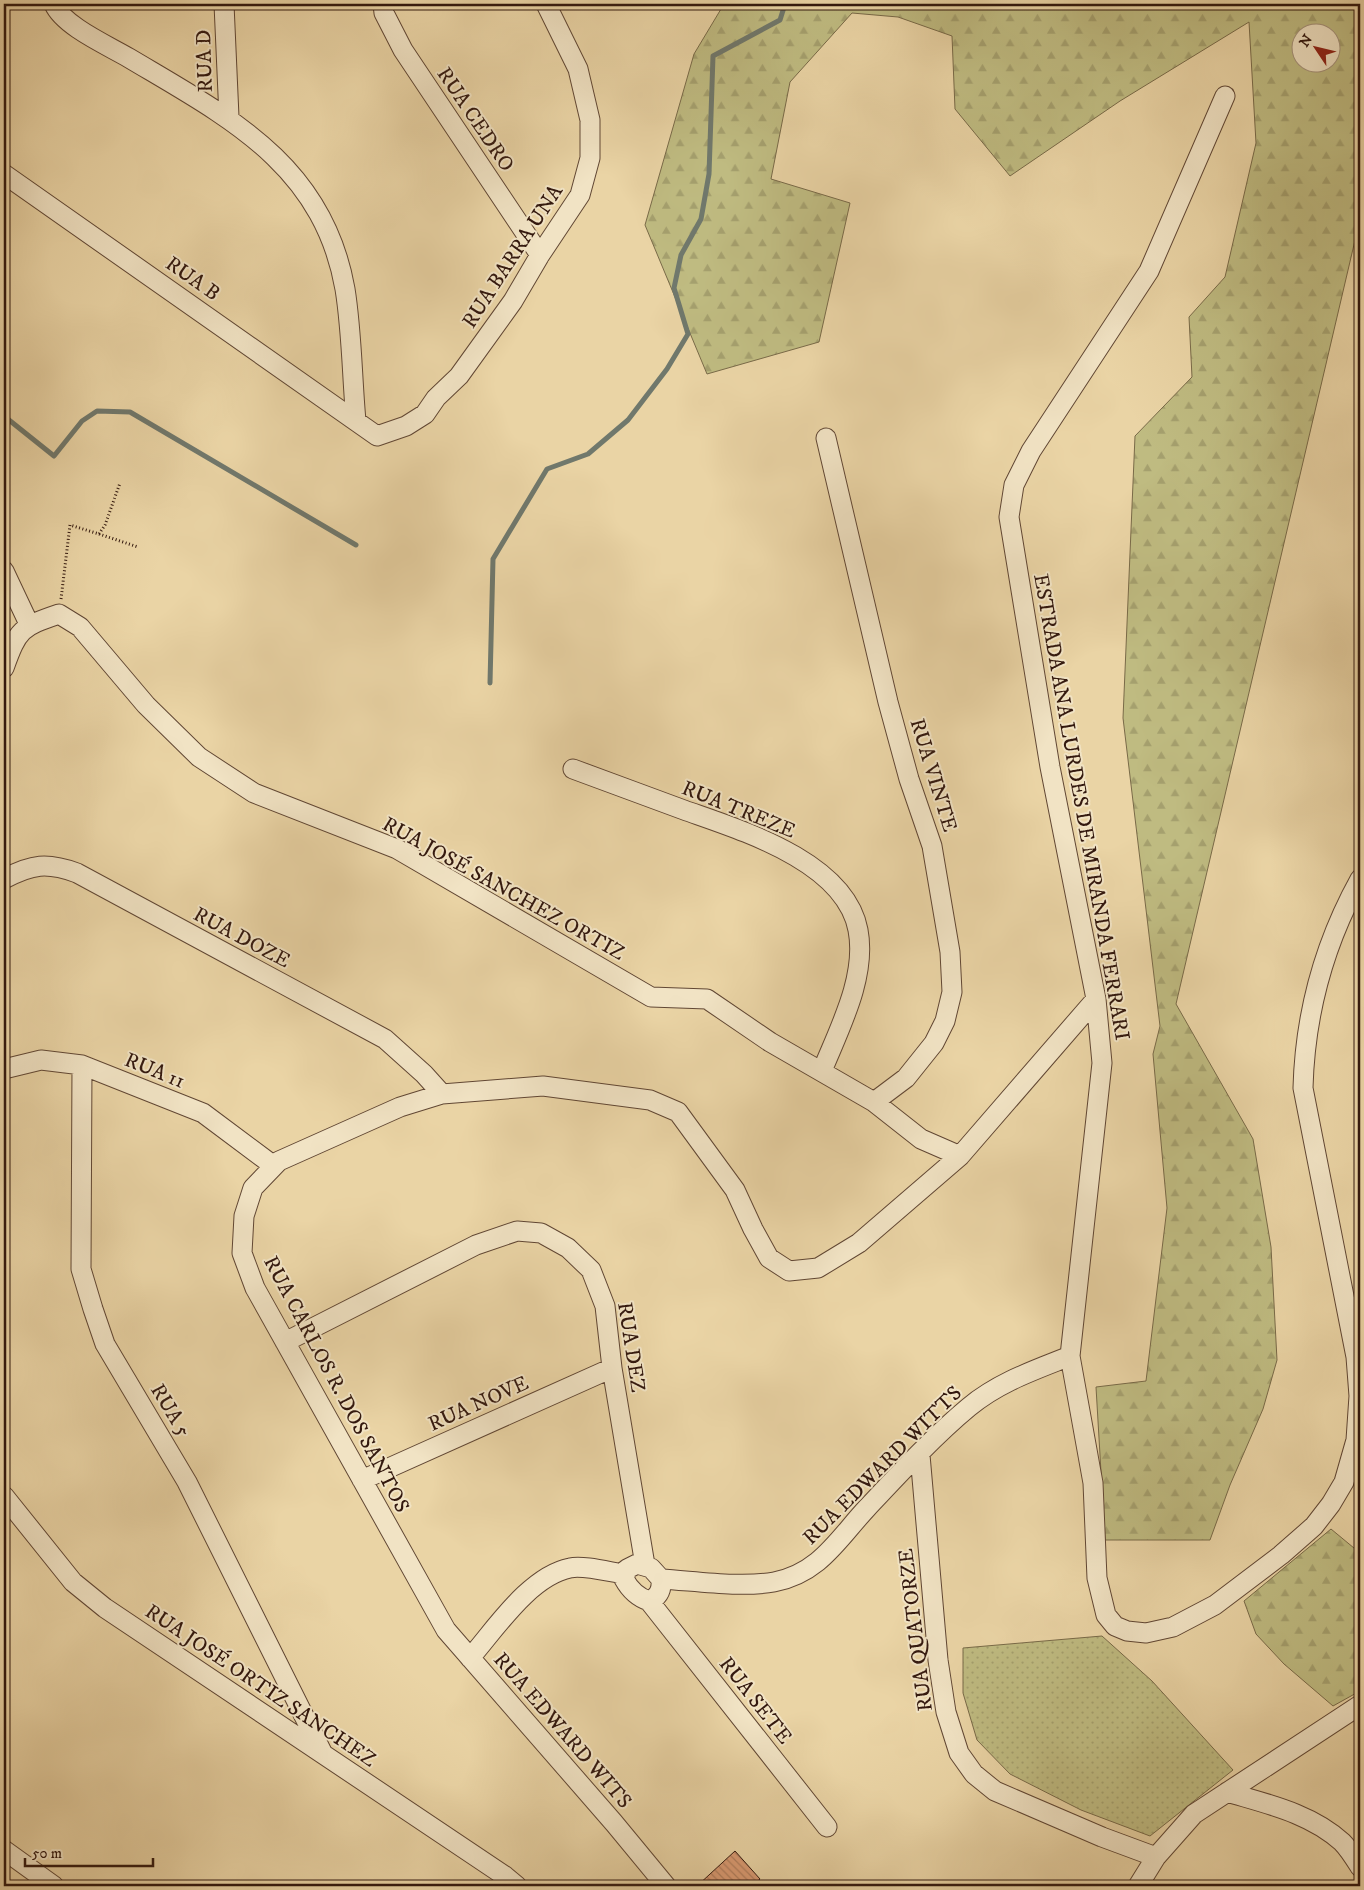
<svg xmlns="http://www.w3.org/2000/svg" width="1364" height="1890" viewBox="0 0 1364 1890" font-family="'IM FELL DW Pica',serif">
  <defs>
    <pattern id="grass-dots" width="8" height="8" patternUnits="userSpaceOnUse" patternTransform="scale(1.25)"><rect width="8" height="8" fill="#bfbb81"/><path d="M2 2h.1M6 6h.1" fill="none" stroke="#a5a06e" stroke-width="1.8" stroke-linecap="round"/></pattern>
    <pattern id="forest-firs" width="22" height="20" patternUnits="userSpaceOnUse" patternTransform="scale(1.25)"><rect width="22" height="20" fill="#bfbb81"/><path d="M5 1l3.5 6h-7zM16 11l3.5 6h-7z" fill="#a5a06e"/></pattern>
    <pattern id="building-back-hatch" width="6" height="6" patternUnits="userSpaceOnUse" patternTransform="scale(1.25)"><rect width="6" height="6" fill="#da9a72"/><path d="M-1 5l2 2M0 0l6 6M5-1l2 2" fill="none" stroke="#b17d5c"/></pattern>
  </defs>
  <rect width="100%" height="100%" fill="#ead4a5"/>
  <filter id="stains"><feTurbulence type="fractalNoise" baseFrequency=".004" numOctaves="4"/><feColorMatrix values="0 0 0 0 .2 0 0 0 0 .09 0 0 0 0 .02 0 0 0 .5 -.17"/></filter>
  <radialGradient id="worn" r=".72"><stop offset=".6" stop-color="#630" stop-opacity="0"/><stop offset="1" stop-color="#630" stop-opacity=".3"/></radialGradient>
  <!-- grass -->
  <path fill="url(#grass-dots)" stroke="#796a48" d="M1102 1636 1152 1681 1233 1770 1150 1836 1081 1810 1010 1774 977 1740 963 1693V1648Z"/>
  <!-- forest -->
  <path fill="url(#forest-firs)" stroke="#796a48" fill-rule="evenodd" d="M724 4H1360V219L1176 1004 1253 1139 1271 1247 1277 1360 1263 1409 1230 1485 1210 1540H1105L1096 1387 1146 1381 1167 1208 1153 1054 1160 1026 1123 718 1135 436 1192 377 1189 317 1225 277 1256 143 1249 22 1120 101 1010 176 955 109 952 36 898 17 852 13 790 82 771 179 850 203 819 342 707 374 645 225 694 54ZM1302 32H1332V62H1302Z
    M1331 1529 1360 1553V1629L1358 1632 1360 1636V1691L1333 1706 1284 1664 1256 1634 1244 1601Z"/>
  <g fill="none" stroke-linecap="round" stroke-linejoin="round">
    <!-- stream -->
    <path stroke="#70786c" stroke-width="5" d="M4 416 54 456 82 421 97 411 130 412 356 545
      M490 683 493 559 547 469 588 454 628 420 667 369 688 334 674 288 681 255 701 219 709 174 713 56 780 20 785 4"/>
  </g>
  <!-- building -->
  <path fill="url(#building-back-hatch)" stroke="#33180e" d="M735 1851 760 1879 752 1886H697Z"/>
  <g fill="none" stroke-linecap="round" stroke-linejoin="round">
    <defs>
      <path id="minor" d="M54 4C63 26 109 46 129 58 228 117 323 164 345 289 352 332 352 378 356 421
        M224 4 229 117
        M383 4 384 13 403 50 540 255
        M1225 96 1149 271 1031 451 1014 485 1009 517 1050 767 1096 999 1102 1063 1070 1356 1093 1483 1097 1578 1106 1615 1115 1626 1127 1631 1146 1633 1173 1627 1215 1605 1281 1555 1314 1526 1331 1504 1344 1482 1356 1440 1359 1396 1356 1357 1303 1088C1305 1014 1324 944 1360 879
        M4 174 377 436 406 426 425 414 436 398 459 376 513 301 540 255 580 195 590 158V120L578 69 546 4
        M826 438 888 702 909 779 932 846 950 952 952 992 945 1021 934 1043 906 1078 874 1102
        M4 571 29 624
        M4 668C18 629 21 627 59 614L80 627 146 705 199 757 254 793 397 849 651 997 707 999 770 1042 874 1102 921 1139 960 1156
        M573 769C610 783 647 796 684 810 740 830 845 861 858 930 867 977 839 1029 822 1071
        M4 879C32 864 47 862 77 873L385 1039 424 1074 442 1094
        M82 1065 81 1269 93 1309 105 1344 187 1482 322 1752
        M4 1069 41 1060 82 1065 203 1113 274 1166
        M285 1342 476 1245 517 1231 541 1233 568 1248 591 1270 605 1306 612 1368 645 1565
        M920 1455 938 1660 946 1712 959 1753 974 1774 995 1791 1102 1837 1156 1857
        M362 1480 612 1368
        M4 1496 73 1582 105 1608 505 1876 517 1886
        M637 1564 651 1568 661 1579C662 1589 659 1597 649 1601 637 1597 630 1590 624 1579L627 1569Z
        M661 1579C695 1581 741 1588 774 1582 820 1573 838 1539 867 1508 897 1476 935 1435 969 1407 999 1382 1035 1370 1070 1356
        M649 1601 827 1827
        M470 1658C496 1628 530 1576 570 1568 583 1565 610 1572 624 1574
        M1227 1792C1267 1804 1310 1813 1342 1842 1349 1849 1355 1859 1360 1867
        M4 1850 54 1886
        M666 1886 614 1823 446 1630 255 1288 242 1253 244 1216 253 1188 279 1161 400 1107 442 1094 543 1086 650 1100 678 1112 735 1190 753 1229 769 1258 789 1271 818 1268 859 1243 960 1156 1096 999
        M1138 1886 1156 1857 1194 1814 1360 1705"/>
    </defs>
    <!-- minor casing -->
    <use href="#minor" stroke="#614734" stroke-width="21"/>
    <!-- path -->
    <path stroke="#33180e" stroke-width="3" stroke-dasharray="1 2.5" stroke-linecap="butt" d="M99 534 138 547
      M61 599 70 525 99 534 105 525 120 483"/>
    <!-- minor -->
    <use href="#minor" stroke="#f1e3c4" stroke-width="19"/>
  </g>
  <g text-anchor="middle" stroke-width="4" stroke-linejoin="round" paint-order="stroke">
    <!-- street labels -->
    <g font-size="21" fill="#33180e" stroke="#f1e3c4">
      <text transform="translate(204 61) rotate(-92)" y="7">RUA D</text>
      <text transform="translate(476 119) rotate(56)" y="7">RUA CEDRO</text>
      <text transform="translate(512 256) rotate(-57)" y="7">RUA BARRA UNA</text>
      <text transform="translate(193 278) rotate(35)" y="7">RUA B</text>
      <text transform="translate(934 775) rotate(73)" y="7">RUA VINTE</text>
      <text transform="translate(1082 807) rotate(80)" y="7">ESTRADA ANA LURDES DE MIRANDA FERRARI</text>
      <text transform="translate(739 809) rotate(22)" y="7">RUA TREZE</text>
      <text transform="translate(504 888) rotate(29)" y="7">RUA JOSÉ SANCHEZ ORTIZ</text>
      <text transform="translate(242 937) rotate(28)" y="7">RUA DOZE</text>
      <text transform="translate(155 1070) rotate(22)" y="7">RUA 11</text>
      <text transform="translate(632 1347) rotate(81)" y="7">RUA DEZ</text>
      <text transform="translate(337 1384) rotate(62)" y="7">RUA CARLOS R. DOS SANTOS</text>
      <text transform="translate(478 1403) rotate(-24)" y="7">RUA NOVE</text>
      <text transform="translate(171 1410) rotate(59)" y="7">RUA 5</text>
      <text transform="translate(882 1465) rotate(-45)" y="7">RUA EDWARD WITTS</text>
      <text transform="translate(915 1630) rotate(-97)" y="7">RUA QUATORZE</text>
      <text transform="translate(261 1685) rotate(34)" y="7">RUA JOSÉ ORTIZ SANCHEZ</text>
      <text transform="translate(756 1700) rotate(52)" y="7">RUA SETE</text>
      <text transform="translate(563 1730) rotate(49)" y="7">RUA EDWARD WITS</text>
    </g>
  </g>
  <!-- margin -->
  <rect width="1364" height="1890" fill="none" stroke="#ead4a5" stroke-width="20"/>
  <rect x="5" y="5" width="1354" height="1880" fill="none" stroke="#33180e" stroke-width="2.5"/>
  <rect x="10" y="10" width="1344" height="1870" fill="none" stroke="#33180e"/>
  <!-- north arrow -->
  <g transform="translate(1316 48) rotate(305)"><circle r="24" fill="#f1e3c4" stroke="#a5927b"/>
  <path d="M0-4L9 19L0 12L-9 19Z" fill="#8f2418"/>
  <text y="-8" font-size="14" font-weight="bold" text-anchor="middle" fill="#33180e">N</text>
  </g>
  <!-- scale -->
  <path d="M25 1858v8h128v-8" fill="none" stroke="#33180e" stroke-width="2.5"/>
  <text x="32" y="1858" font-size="15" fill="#33180e" stroke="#f1e3c4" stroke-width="4" paint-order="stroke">50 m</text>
  <rect width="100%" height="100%" filter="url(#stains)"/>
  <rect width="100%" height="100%" fill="url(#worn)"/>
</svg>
